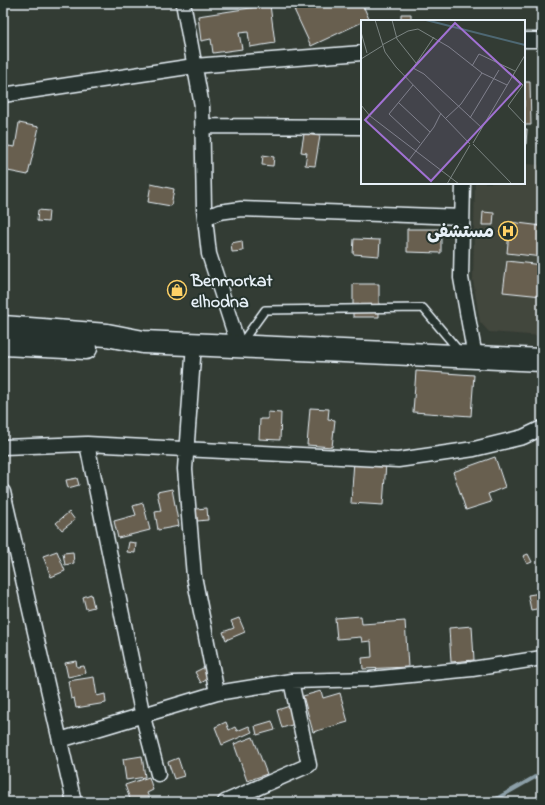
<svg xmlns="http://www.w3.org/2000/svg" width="545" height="805" viewBox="0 0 545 805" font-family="'Indie Flower','Playpen Sans Arabic',sans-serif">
  <rect width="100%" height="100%" fill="#333c34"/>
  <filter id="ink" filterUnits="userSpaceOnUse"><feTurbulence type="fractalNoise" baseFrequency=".025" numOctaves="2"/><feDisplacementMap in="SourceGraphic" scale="8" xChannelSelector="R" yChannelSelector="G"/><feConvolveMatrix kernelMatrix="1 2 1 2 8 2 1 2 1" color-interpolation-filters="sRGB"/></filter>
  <g filter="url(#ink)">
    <!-- built -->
    <path fill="#43463c" d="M524 164 542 165V336L489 332 480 322 473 280 475 183H524Z"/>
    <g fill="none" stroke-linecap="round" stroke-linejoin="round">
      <!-- stream -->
      <path stroke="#8c9fa8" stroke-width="4" d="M491 802 542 773"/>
    </g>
    <!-- building -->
    <path fill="#675f50" stroke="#e8f1f8" d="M291 3H362L369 19 311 46Z
      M270 5 275 43 250 47 248 32 239 33 242 49 213 53 211 39 201 41 198 16Z
      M401 14H411V20L401 21Z
      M524 82H530L531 125H524Z
      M19 123 39 127 28 175 3 170 8 146 15 147Z
      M538 128H542V147H539Z
      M524 129H527L526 144H524Z
      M304 134 320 136 315 166 305 165 307 153 301 152Z
      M263 155 274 157 273 166 262 165Z
      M151 184 174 189 171 206 148 202Z
      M38 210 49 211 48 222 37 221Z
      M483 212 494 213 493 225H482Z
      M510 222 542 226V257L507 253Z
      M407 229H441V253L407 252Z
      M354 239 380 240 379 256 353 254Z
      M242 241 243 251 232 252 231 243Z
      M507 261 542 265V296L503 292Z
      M353 284H379V317H353Z
      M416 371 474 375 471 416 413 412Z
      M310 408 329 409 328 419 335 420 332 447 307 445Z
      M268 412 281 413 280 440 259 439 260 419H268Z
      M495 457 505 487 488 494 491 502 466 510 453 472Z
      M354 461 386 463 383 505 351 503Z
      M77 478 79 485 68 488 66 480Z
      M172 489 179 526 158 530 155 512 161 511 157 492Z
      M143 503 150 530 118 538 114 521 136 515 133 506Z
      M207 508 208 520 197 521 196 509Z
      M69 512 75 520 62 530 56 523Z
      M129 542 136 543 135 553 127 552Z
      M57 551 65 571 51 577 43 556Z
      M73 552 74 563 65 565 63 553Z
      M528 554 532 562 527 564 523 556Z
      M541 593 542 608 531 610 528 595Z
      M91 594 94 607 86 609 83 597Z
      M361 616 362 624 405 621 408 667 363 669 362 658 372 657 371 641 362 642 361 637 337 639 335 618Z
      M239 618 245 632 226 640 223 632 234 628 231 621Z
      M472 626 474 660 451 662 449 628Z
      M76 661 77 667 84 666 86 673 68 677 65 663Z
      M205 667 211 677 201 683 195 672Z
      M94 677 97 696 105 694 106 703 76 708 74 698 71 699 68 681Z
      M321 691 323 698 340 693 348 722 313 732 303 696Z
      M290 706 295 724 282 728 277 710Z
      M272 721 275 730 257 735 255 726Z
      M226 722 229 730 235 727 237 731 249 726 252 732 222 745 215 727Z
      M253 737 267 774 247 781 234 744Z
      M142 756 145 777 126 780 123 759Z
      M178 758 184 776 174 779 168 762Z
      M149 777 153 790 147 793 150 800 131 802 125 785Z"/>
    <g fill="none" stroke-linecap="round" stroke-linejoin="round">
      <defs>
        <path id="service" d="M242 342 265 310 423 308 460 352"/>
        <path id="minor" d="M184 8 202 106 204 209 209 254 239 347
          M524 40H542
          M3 95 194 66 362 53
          M203 126 362 127
          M463 183 461 278 475 357
          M205 218 219 212 241 209 462 217
          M194 344 185 469 194 576 217 693
          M87 444 143 717 158 774
          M3 447 87 444 398 460 474 449 523 437 542 428
          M3 492 74 802
          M60 740 217 693 291 681 370 679 472 669 542 658
          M225 802 309 765 291 681"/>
        <path id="primary" d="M3 327 107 335 143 342 542 360
          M3 344 86 348"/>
      </defs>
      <!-- service casing -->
      <use href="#service" stroke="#e8f1f8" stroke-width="10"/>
      <!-- minor casing -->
      <use href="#minor" stroke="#e8f1f8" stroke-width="17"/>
      <!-- primary casing -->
      <use href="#primary" stroke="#e8f1f8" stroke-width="25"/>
      <!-- service -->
      <use href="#service" stroke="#26332d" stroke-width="7"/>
      <!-- minor -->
      <use href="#minor" stroke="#26332d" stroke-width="14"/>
      <!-- primary -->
      <use href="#primary" stroke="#26332d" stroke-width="22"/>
    </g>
  </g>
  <!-- icons -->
  <defs>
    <symbol id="hospital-ring" viewBox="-11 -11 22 22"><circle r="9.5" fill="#26332d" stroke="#ffd166" stroke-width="1.5"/><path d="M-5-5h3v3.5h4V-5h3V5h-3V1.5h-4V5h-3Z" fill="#ffd166"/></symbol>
    <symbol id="shop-ring" viewBox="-11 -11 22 22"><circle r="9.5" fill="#26332d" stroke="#ffd166" stroke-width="1.5"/><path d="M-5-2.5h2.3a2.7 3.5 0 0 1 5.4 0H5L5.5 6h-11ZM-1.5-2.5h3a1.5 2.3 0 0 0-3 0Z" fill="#ffd166"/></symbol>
  </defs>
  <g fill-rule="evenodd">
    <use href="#hospital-ring" x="497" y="220" width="22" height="22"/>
    <use href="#shop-ring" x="166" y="279" width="22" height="22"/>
  </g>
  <g text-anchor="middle" stroke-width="4" stroke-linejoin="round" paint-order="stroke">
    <!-- poi labels -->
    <g font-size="18" font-weight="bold" fill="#e8f1f8" stroke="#26332d" text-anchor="end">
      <text x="494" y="237">مستشفى</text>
      <text x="191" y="286" text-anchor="start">Benmorkat<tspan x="191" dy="21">elhodna</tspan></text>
    </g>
  </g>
  <!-- overview -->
  <g transform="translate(361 20)">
    <rect width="164" height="164" fill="#333c34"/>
    <path fill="none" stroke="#4e6873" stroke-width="2" d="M65 0 164 25"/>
    <path fill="none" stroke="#7b8482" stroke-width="1" d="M14 0 24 32 35 47 109 124M31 0 36 19 55 43M0 12 6 33M21 25 47 11 57 9 88 27 121 53 146 65M0 39 21 26M111 46 118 34 154 51M52 48 73 17M152 55 162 65 147 86 164 104M44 56 52 48 63 54 121 108M52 65 28 94 59 123M38 83 69 112M0 85 9 96 98 164M85 98 100 84 121 53M109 98 138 50M112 123 164 35M112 124 151 164M48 140 73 107 80 93M86 164 109 125"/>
    <path fill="#a171d3" fill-opacity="0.15" stroke="#a171d3" stroke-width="2" d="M94 3 160 64 70 161 4 100Z"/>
    <rect width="164" height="164" fill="none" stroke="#e8f1f8" stroke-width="2"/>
  </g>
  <!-- margin -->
  <rect width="545" height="805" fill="none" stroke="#26332d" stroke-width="16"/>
  <rect x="8" y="8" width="529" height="789" fill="none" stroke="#e8f1f8" stroke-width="1.5" filter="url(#ink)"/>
</svg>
